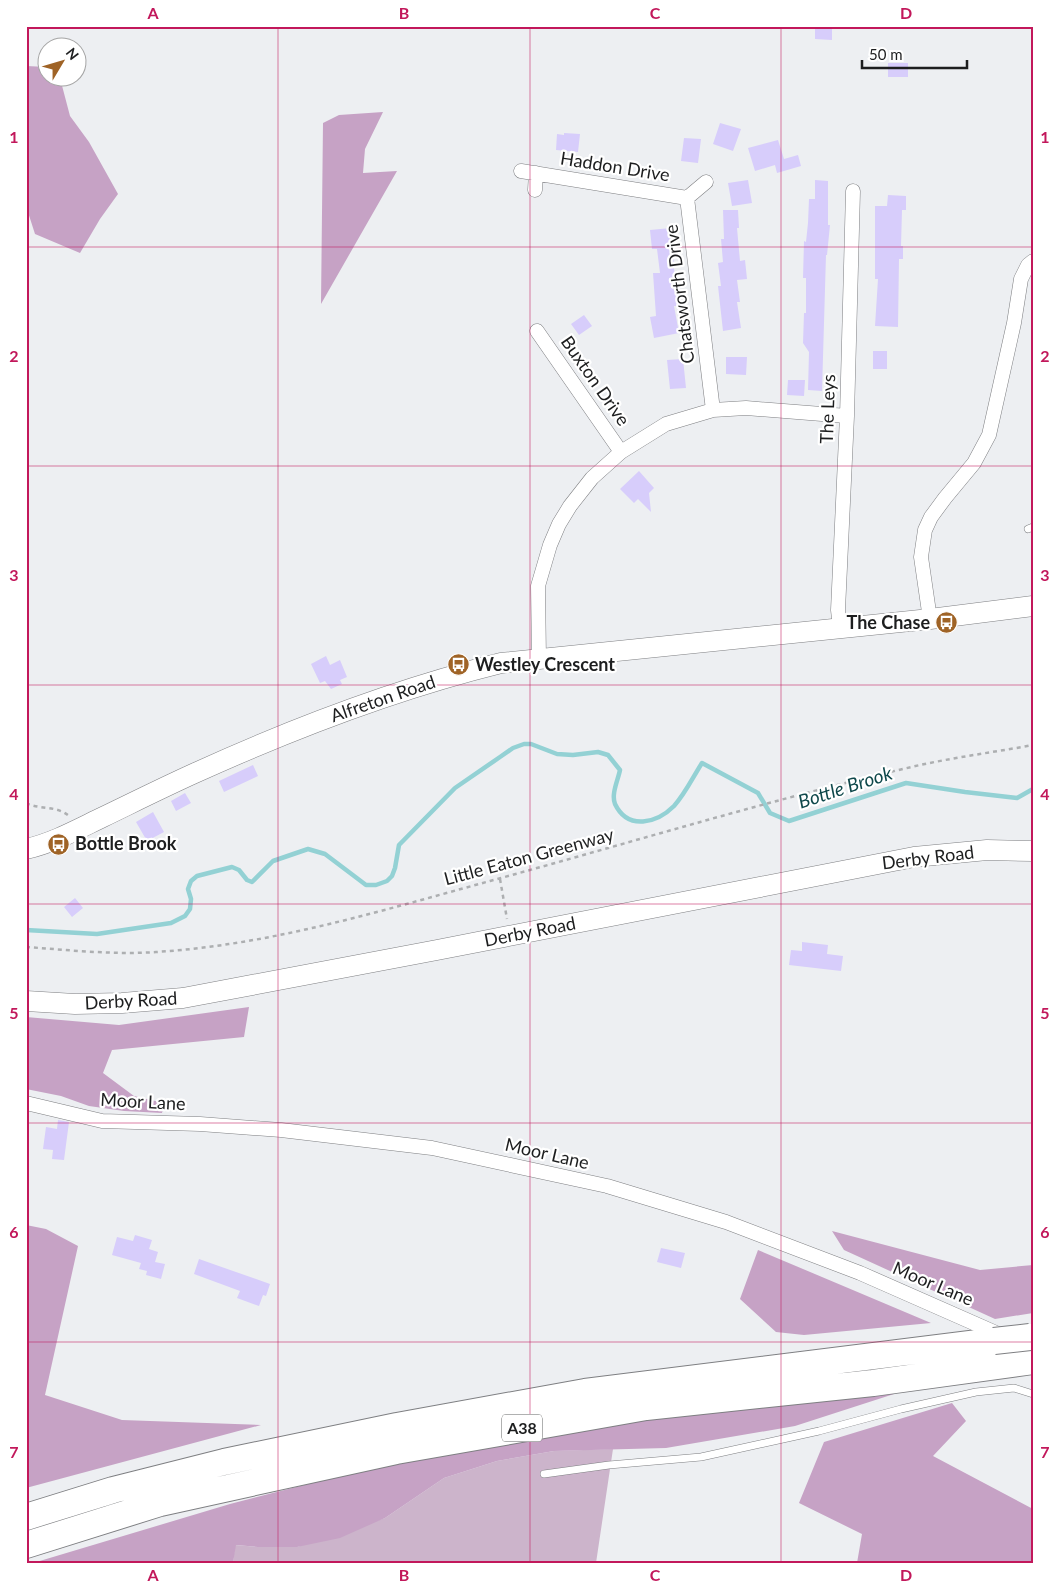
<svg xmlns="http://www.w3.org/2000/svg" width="1059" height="1589" viewBox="0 0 1059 1589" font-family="Lato,sans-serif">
  <rect width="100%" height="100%" fill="#edeff2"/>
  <!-- green -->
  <path fill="#ccb4cb" d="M613 1449 596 1563H233L235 1545 258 1547H297L385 1518 444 1478 497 1461 554 1451Z"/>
  <!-- forest -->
  <path fill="#c6a2c5" d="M26 66 47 67 48 78H60L70 116 89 142 118 194 100 219 80 253 35 234 26 206Z
    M383 112 365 149 363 173 397 171 321 304 323 123 339 115Z
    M249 1007 244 1037 112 1050 103 1073 134 1096 164 1103 162 1113 124 1111 89 1106 61 1096 26 1089V1017L119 1025Z
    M26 1225 46 1229 78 1246 45 1395 122 1420 261 1425 26 1488Z
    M832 1231 980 1270 1033 1265V1313L995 1319 844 1250Z
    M758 1250 931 1323 804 1335 776 1332 740 1299Z
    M902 1387 894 1394 795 1426 666 1448 554 1451 497 1461 444 1478 385 1518 340 1538 297 1547H258L236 1545 233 1563H33L230 1504 414 1457 615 1419Z
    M952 1403 966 1421 933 1456 1033 1509V1563H857L862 1534 799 1503 824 1442Z"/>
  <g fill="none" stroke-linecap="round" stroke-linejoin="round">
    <!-- stream -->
    <path stroke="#93d1d4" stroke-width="4.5" d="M26 930 97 934 171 923 185 916 190 909 191 899 188 889 191 881 197 876 232 867 239 870 247 880 252 882 273 861 308 849 325 854 366 885H376L387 881 392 876 395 868 399 845 455 788 500 757 513 748 524 744H531L557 754 573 755 598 752 608 755 620 770C618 780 611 794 615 804 628 831 657 823 674 806 685 794 693 777 702 763L758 793 770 813 789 821 906 783 965 792 1017 798 1033 789"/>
  </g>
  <!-- building -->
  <path fill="#d7cdfb" d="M815 26H832V40L815 39Z
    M888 63H908V77H888Z
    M720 123 741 129 733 151 713 144Z
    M564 133 580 134 578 152 556 150 557 134 564 135Z
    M684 138 701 139 698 163 681 161Z
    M778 140 784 159 798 155 801 166 777 173 775 165 755 171 748 148Z
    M748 180 752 203 732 206 728 183Z
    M815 180 828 181V225H830L827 255H826L822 391 808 390 809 352 803 343 804 313H806V278H803L804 241 806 242 808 223 809 199H815Z
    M888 195 906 196V210H902L901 246H903V259H899L898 327 875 326 878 279H875V206H887Z
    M723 210H738L739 228H737L740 261 745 260 747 279 737 280 740 302H737L741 328 723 331 718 286H721L718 263 723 262 721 239H724Z
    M671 228 677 306H674L679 333 654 338 650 317 656 316 653 273H660L657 249H652L650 230Z
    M584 315 592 326 579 335 571 324Z
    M873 351H887V369H873Z
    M726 357H747L746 375 726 374Z
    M683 359 686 388 670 389 667 360Z
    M788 380H805L804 396 787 395Z
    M639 471 654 488 649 493 651 512 638 499 634 503 620 489Z
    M326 656 330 665 340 660 347 677 340 680 342 684 331 689 325 681 320 683 311 664Z
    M253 765 258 776 224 792 219 781Z
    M185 793 191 803 176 811 171 801Z
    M153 812 164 832 147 841 136 822Z
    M75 898 83 908 72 917 64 907Z
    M802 942 828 945 827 954 843 956 841 971 789 965 791 950 802 951Z
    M58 1120 69 1122 64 1160 52 1159 53 1150 43 1149 46 1127 57 1129Z
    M135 1235 152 1240 149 1249 158 1252 155 1262 165 1264 161 1279 146 1275 147 1271 139 1269 141 1263 112 1255 117 1237 133 1241Z
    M661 1248 685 1253 681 1268 657 1262Z
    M199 1259 270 1284 266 1296 263 1295 259 1306 237 1298 240 1291 194 1274Z"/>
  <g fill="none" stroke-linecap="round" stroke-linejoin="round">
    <defs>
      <path id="lane" d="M1028 529 1033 527
        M544 1474 609 1465 701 1457 819 1431 901 1409 976 1392 1014 1388 1033 1394"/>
      <path id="street" d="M521 171 687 198
        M706 182 687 198 713 410
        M535 190 536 173
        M537 331 621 452
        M930 619 921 557 925 530 931 517 945 498 974 463 989 435 1014 323 1021 279 1028 265 1033 261
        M840 628 838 610 847 416 853 191
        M539 659 538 586 550 545 559 524 570 506 592 478 621 452 666 424 713 410 746 408 847 416
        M26 1103 102 1121 200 1124 281 1130 432 1148 607 1186 726 1222 860 1273 1003 1336"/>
      <path id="secondary" d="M26 849C53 843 78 829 103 817 134 802 164 787 195 773 294 728 396 689 501 663L930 619 1033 606
        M26 1001 75 1004 122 1003 183 998 437 950 914 857 987 850 1033 851"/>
      <path id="highway" d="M26 1517 113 1490 224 1462 397 1426 585 1392 994 1341
        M26 1545 160 1503 396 1451 646 1407 873 1383 1033 1361"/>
    </defs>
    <!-- lane casing -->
    <use href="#lane" stroke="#7e7f82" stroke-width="8"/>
    <!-- street casing -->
    <use href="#street" stroke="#7e7f82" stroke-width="15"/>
    <!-- secondary casing -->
    <use href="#secondary" stroke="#7e7f82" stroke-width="21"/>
    <!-- highway casing -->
    <use href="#highway" stroke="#7e7f82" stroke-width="28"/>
    <!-- path -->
    <path stroke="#adafb1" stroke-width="2.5" stroke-dasharray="4 4" stroke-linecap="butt" d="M26 803C40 810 56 805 69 816
      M500 879 507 919
      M26 947C69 950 113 955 156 952 270 945 380 911 490 881 633 842 776 798 920 765 957 757 995 752 1033 745"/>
    <!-- lane -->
    <use href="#lane" stroke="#fff" stroke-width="7"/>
    <!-- street -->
    <use href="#street" stroke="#fff" stroke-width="14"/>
    <!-- secondary -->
    <use href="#secondary" stroke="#fff" stroke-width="20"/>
    <!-- highway -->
    <use href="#highway" stroke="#fff" stroke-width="26"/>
    <defs>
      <path id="highway-bridge" d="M994 1341 1030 1337"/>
    </defs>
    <!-- highway-bridge casing -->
    <use href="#highway-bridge" stroke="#7e7f82" stroke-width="28" stroke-linecap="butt"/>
    <!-- highway-bridge -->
    <use href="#highway-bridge" stroke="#fff" stroke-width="26"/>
  </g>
  <!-- grid -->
  <path fill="none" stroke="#c2185b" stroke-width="1" stroke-opacity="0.55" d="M278 26V1563M530 26V1563M781 26V1563M26 247H1033M26 466H1033M26 685H1033M26 904H1033M26 1123H1033M26 1342H1033"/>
  <!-- icons -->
  <defs>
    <symbol id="bus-disc" viewBox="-11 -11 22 22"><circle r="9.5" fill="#9f6326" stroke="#fff"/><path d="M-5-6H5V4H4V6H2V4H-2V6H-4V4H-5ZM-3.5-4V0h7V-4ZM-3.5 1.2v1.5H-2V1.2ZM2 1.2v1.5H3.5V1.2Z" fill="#fff"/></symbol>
  </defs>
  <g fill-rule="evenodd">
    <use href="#bus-disc" x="934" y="610" width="25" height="25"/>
    <use href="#bus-disc" x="446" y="652" width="25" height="25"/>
    <use href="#bus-disc" x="46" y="832" width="25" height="25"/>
  </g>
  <g text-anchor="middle" stroke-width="4.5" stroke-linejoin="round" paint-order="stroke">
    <!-- shield labels -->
    <rect fill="#fff" stroke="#616262" stroke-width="1" x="502" y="1414.5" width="40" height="27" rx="4"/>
    <g font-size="16" font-weight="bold" fill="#1d1e1f">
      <text x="522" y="1434">A38</text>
    </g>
    <!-- street labels -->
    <g font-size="18" fill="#1d1e1f" stroke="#fff">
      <text transform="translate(615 167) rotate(9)" y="6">Haddon Drive</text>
      <text transform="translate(680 294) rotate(-97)" y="6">Chatsworth Drive</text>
      <text transform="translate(595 381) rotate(55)" y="6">Buxton Drive</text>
      <text transform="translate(828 409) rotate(-88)" y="6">The Leys</text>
      <text transform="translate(383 699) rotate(-19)" y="6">Alfreton Road</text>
      <text transform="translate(529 857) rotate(-15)" y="6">Little Eaton Greenway</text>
      <text transform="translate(928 858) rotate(-7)" y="6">Derby Road</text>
      <text transform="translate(530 932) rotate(-11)" y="6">Derby Road</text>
      <text transform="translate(131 1001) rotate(-3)" y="6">Derby Road</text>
      <text transform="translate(143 1102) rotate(3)" y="6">Moor Lane</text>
      <text transform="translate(547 1154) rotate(13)" y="6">Moor Lane</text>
      <text transform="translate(933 1284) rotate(23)" y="6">Moor Lane</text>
    </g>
    <!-- poi labels -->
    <g font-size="18" font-weight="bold" fill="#1d1e1f" stroke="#fff" text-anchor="start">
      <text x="930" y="629" text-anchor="end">The Chase</text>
      <text x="475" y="671">Westley Crescent</text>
      <text x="75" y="850">Bottle Brook</text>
    </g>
    <!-- water labels -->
    <g font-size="19" font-style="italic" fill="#0f484b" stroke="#fff">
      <text transform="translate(845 787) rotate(-18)" y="7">Bottle Brook</text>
    </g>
  </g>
  <!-- border -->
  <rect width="1059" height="1589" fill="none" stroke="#ffffff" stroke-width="55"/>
  <!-- north arrow -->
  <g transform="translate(62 62) rotate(52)"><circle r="24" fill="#ffffff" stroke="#a5a5a5"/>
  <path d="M0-4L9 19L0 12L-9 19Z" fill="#9f6326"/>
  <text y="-8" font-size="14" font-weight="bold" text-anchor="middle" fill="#1d1e1f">N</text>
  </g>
  <!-- scale -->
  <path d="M862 60v8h105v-8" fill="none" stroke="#1d1e1f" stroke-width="2.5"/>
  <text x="869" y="60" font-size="15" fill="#1d1e1f" stroke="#ffffff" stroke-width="4" paint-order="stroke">50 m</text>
  <rect x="28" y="28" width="1004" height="1534" fill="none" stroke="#c2185b" stroke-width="2"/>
  <g font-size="16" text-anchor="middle" font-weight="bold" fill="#c2185b">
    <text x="153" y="19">A</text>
    <text x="404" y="19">B</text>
    <text x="655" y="19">C</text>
    <text x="906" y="19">D</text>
    <text x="14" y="143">1</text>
    <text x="1045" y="143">1</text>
    <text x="14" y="362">2</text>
    <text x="1045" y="362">2</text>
    <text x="14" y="581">3</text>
    <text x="1045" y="581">3</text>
    <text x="14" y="800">4</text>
    <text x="1045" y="800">4</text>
    <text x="14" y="1019">5</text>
    <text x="1045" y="1019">5</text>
    <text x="14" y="1238">6</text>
    <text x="1045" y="1238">6</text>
    <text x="14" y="1458">7</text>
    <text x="1045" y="1458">7</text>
    <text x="153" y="1581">A</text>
    <text x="404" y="1581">B</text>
    <text x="655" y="1581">C</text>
    <text x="906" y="1581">D</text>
  </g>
</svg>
